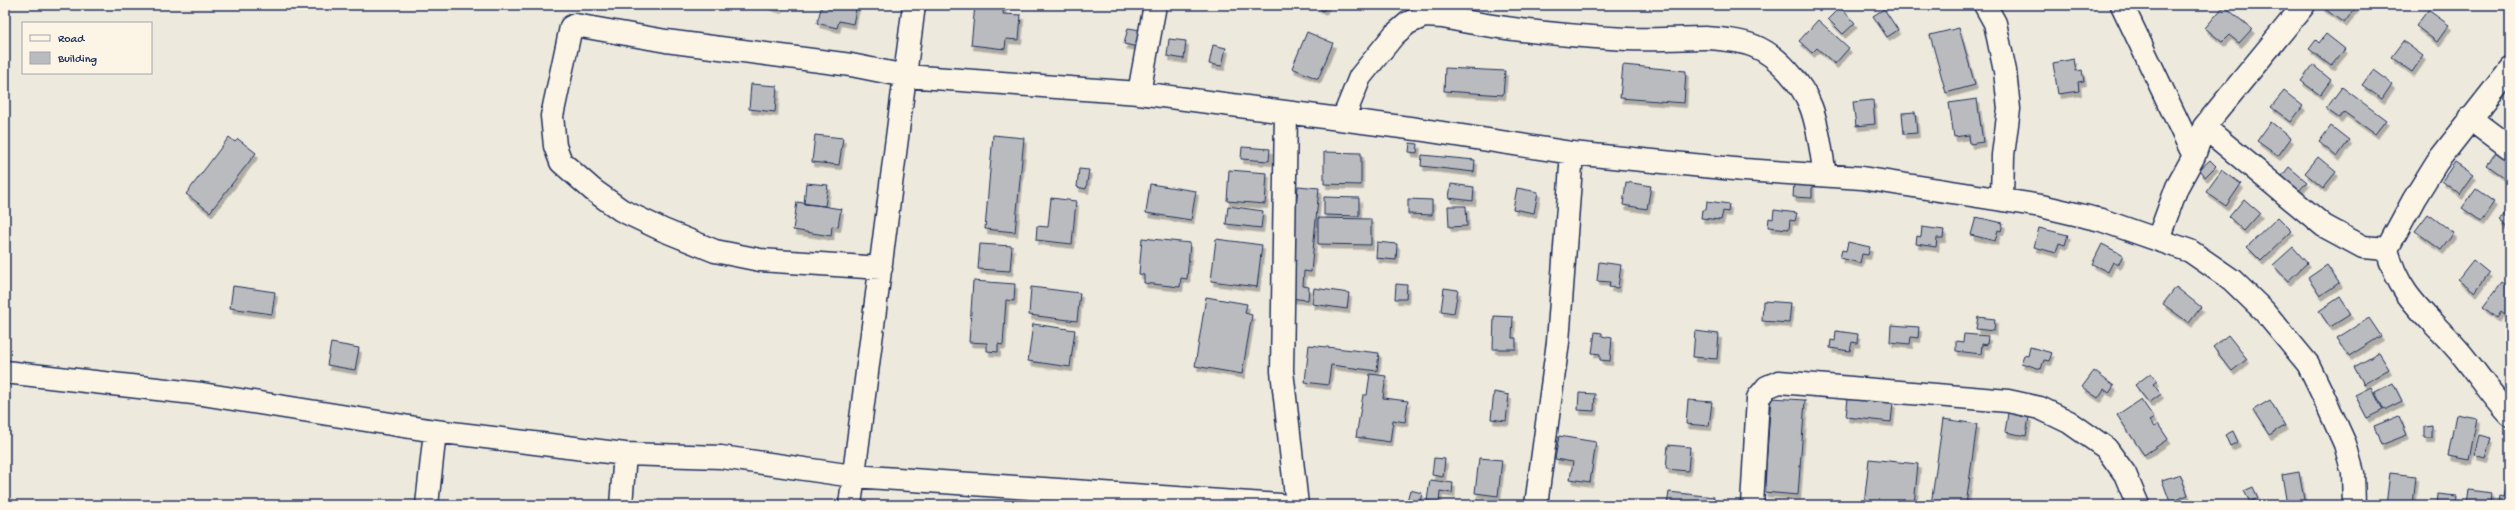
<svg xmlns="http://www.w3.org/2000/svg" width="2515" height="510" viewBox="0 0 2515 510" font-family="'Gochi Hand',sans-serif">
  <defs>
    <filter id="shadow"><feDropShadow dx="2.5" dy="4.5" stdDeviation="0" flood-color="#0004"/></filter>
  </defs>
  <rect width="100%" height="100%" fill="#eee9dd"/>
  <filter id="ink" filterUnits="userSpaceOnUse"><feTurbulence type="fractalNoise" baseFrequency=".025" numOctaves="2"/><feDisplacementMap in="SourceGraphic" scale="8" xChannelSelector="R" yChannelSelector="G"/><feConvolveMatrix kernelMatrix="1 2 1 2 8 2 1 2 1" color-interpolation-filters="sRGB"/></filter>
  <g filter="url(#ink)">
    <!-- building -->
    <path fill="#babbbe" stroke="#1b2f5e" filter="url(#shadow)" d="M766 5H780L779 9Z
      M822 5H857L853 24 839 21 837 28 817 23Z
      M975 5H1004L1003 14 1021 15 1019 40 1006 39 1005 49 971 45Z
      M1316 5H1327L1323 11Z
      M2323 5H2355L2357 6 2344 23 2322 7Z
      M2224 6 2252 29 2239 43 2229 35 2222 42 2205 28Z
      M1840 7 1855 23 1843 34 1828 19Z
      M1884 9 1898 30 1887 37 1873 16Z
      M2428 10 2449 25 2437 42 2416 26Z
      M1818 20 1849 48 1835 64 1817 48 1812 53 1799 41Z
      M1128 28 1141 30 1138 47 1124 44Z
      M1959 28 1975 85 1946 93 1930 35Z
      M1307 32 1333 43 1318 79 1292 68Z
      M2326 34 2345 49 2331 66 2309 49 2316 40 2319 43Z
      M1169 39 1186 41 1184 59 1167 56Z
      M2403 41 2423 56 2412 72 2391 57Z
      M1213 45 1226 48 1222 66 1209 64Z
      M2074 59 2076 71 2082 70 2084 81 2078 82 2079 91 2058 94 2053 63Z
      M1623 65 1686 71 1684 103 1620 98Z
      M2313 65 2331 80 2320 95 2301 81Z
      M1445 68 1505 71 1503 95 1444 91Z
      M2373 70 2392 84 2382 99 2362 85Z
      M751 84 777 86 775 112 749 109Z
      M2342 87 2386 120 2375 134 2344 112 2339 118 2326 109Z
      M2284 91 2303 106 2291 122 2271 107Z
      M1977 99 1983 142 1970 144 1969 135 1954 137 1949 103Z
      M1873 100 1875 124 1856 126 1853 102Z
      M1915 112 1917 133 1904 134 1902 113Z
      M2271 122 2291 138 2278 156 2257 141Z
      M2331 126 2349 140 2337 157 2319 142Z
      M815 135 843 138 839 165 812 162Z
      M993 135 1024 138 1015 232 985 229Z
      M229 137 235 142 238 139 256 153 210 212 186 194Z
      M1410 143 1418 144 1417 153 1409 152Z
      M1242 147 1270 149 1269 161 1241 159Z
      M2499 148 2510 157V177L2508 180 2487 165Z
      M1324 152 1361 153V185L1324 184Z
      M1422 155 1475 160 1474 172 1421 166Z
      M2318 157 2336 172 2323 188 2305 173Z
      M2210 160 2216 166 2205 177 2199 170Z
      M2455 162 2474 175 2460 195 2442 181Z
      M2289 167 2307 182 2299 191 2282 176Z
      M1079 169 1089 170 1086 189 1077 187Z
      M1229 170 1267 173 1265 204 1227 201Z
      M2222 170 2241 184 2226 206 2206 192Z
      M1626 182 1651 186 1647 209 1623 205Z
      M1794 182 1812 183V198L1793 197Z
      M806 183 828 185 825 206 804 204Z
      M1150 184 1196 191 1191 220 1146 213Z
      M1451 184 1474 187 1473 201 1449 198Z
      M1298 186 1319 188 1311 272 1304 271 1303 286 1309 287 1308 300 1288 298Z
      M1517 188 1538 192 1534 213 1513 209Z
      M2476 189 2494 202 2481 221 2462 208Z
      M1324 197 1359 198V216L1324 215Z
      M1051 198 1076 201 1072 244 1036 240 1037 226 1048 227Z
      M1408 199 1432 200V215L1408 214Z
      M2244 199 2260 213 2244 231 2229 217Z
      M1707 201 1729 204 1728 212 1723 211 1721 220 1701 218 1702 210H1706Z
      M797 202 841 209 838 227 832 226 831 236 793 230Z
      M1228 206 1263 211 1261 228 1226 224Z
      M1448 206H1466L1467 226 1449 227Z
      M2510 208V229L2500 221Z
      M1774 210 1797 213 1795 221 1790 220 1789 229 1768 227 1769 218 1773 219Z
      M2428 214 2454 233 2441 250 2415 231Z
      M1976 217 2003 223 2001 231 1998 230 1995 241 1971 235Z
      M2278 217 2292 231 2261 261 2247 247Z
      M1318 218 1371 219V245L1318 244Z
      M1922 227 1944 230 1943 238H1937L1936 247 1916 244 1917 236 1921 237Z
      M2039 228 2068 235 2065 245 2059 243 2056 253 2034 247Z
      M1142 238 1190 243 1187 279 1181 278 1180 287 1144 283V275L1139 274Z
      M1216 239 1262 245 1257 287 1211 281Z
      M1377 242 1397 244 1396 260 1376 258Z
      M1848 242 1870 247 1868 255 1862 254 1860 263 1840 258 1842 250 1846 251Z
      M980 244 1012 246 1010 271 978 269Z
      M2102 244 2123 255 2118 265 2113 262 2108 272 2092 264Z
      M2293 247 2307 263 2288 281 2273 265Z
      M2473 260 2489 273 2475 292 2458 279Z
      M1599 262 1621 265 1618 288 1609 287 1610 282 1597 281Z
      M2327 265 2339 283 2320 296 2308 278Z
      M973 281 1015 284 1014 301 1006 300 1003 345 998 344V352L987 351V343L969 342Z
      M2502 282 2510 288V319L2501 312 2497 318 2483 307Z
      M1396 284 1407 285 1406 299H1395Z
      M233 286 275 292 272 314 230 308Z
      M1031 287 1080 293 1077 321 1029 315Z
      M2176 287 2201 307 2189 323 2163 304Z
      M1314 288 1349 293 1347 309 1312 304Z
      M1444 288 1458 290 1454 313 1441 311Z
      M1206 297 1247 304 1245 313 1252 315 1242 374 1195 366Z
      M2340 297 2351 314 2330 327 2319 311Z
      M1763 301 1791 303 1789 323 1762 321Z
      M1494 316 1513 317 1512 338H1516V349H1493Z
      M1978 317 1995 319 1994 331 1976 329Z
      M2369 318 2381 336 2349 356 2337 338Z
      M1033 324 1075 330 1070 367 1028 361Z
      M1891 325 1919 327 1918 338 1911 337 1910 344 1890 342Z
      M1695 331 1719 334 1717 359 1693 357Z
      M1836 331 1858 334 1857 343 1852 342 1850 351 1830 348 1831 340 1835 341Z
      M1595 332 1602 333V336L1612 338 1610 361 1600 360V354L1592 353Z
      M1964 334 1988 336 1987 345 1982 344 1981 354 1956 351V341L1963 342Z
      M2228 335 2247 359 2232 371 2213 347Z
      M331 343 359 348 355 370 327 365Z
      M1309 345 1379 353 1377 371 1331 365 1328 385 1305 382Z
      M2030 347 2052 353 2049 361 2044 360 2041 369 2021 363 2024 355 2028 356Z
      M2379 353 2389 369 2364 384 2354 367Z
      M2094 371 2114 386 2109 393 2104 389 2098 398 2082 387Z
      M2151 373 2157 381 2153 384 2161 394 2149 403 2135 385Z
      M1370 374 1386 376 1383 398 1408 401 1405 422 1393 420 1390 442 1356 437 1363 395H1367Z
      M2393 383 2402 401 2384 410 2375 392Z
      M2371 387 2383 410 2367 418 2355 395Z
      M1494 392 1509 395 1506 421 1491 419Z
      M1579 393 1595 394 1594 411 1578 410Z
      M1771 398 1805 400 1798 495 1764 492Z
      M1848 398 1893 403 1891 422 1846 417Z
      M2141 399 2154 418 2149 421 2154 427 2158 424 2168 439 2144 455 2117 415Z
      M1688 400 1712 402 1709 426 1686 424Z
      M2270 400 2285 426 2269 435 2253 410Z
      M2008 413 2029 417 2026 436 2005 432Z
      M2456 414 2477 418 2469 460 2448 456Z
      M2399 416 2407 435 2381 445 2374 426Z
      M1943 419 1977 424 1966 505H1931Z
      M2432 425V438H2424V426Z
      M2233 431 2238 442 2230 446 2225 435Z
      M2479 435 2491 438 2485 458 2474 455Z
      M1559 436 1596 442 1590 482 1570 479 1573 462 1555 459Z
      M1668 445 1690 447 1688 471 1666 469Z
      M1434 458 1445 459 1443 477 1432 475Z
      M1479 458 1502 460 1498 496 1475 493Z
      M1869 459 1918 464 1914 505H1864Z
      M2299 472 2305 505H2287L2282 475Z
      M2390 473 2416 476 2413 505H2386Z
      M2180 474 2188 495 2170 502 2162 480Z
      M1430 480 1453 483 1452 493 1440 491 1439 503 1427 501Z
      M2253 487 2258 498 2250 502 2244 491Z
      M2506 488 2510 489V505H2499L2500 495 2504 496Z
      M1410 490 1422 493 1419 505H1406Z
      M2469 490 2491 493 2490 505H2467Z
      M1669 492 1714 497 1713 505H1667Z
      M2437 494 2457 496 2456 505H2436Z"/>
    <g fill="none" stroke-linecap="round" stroke-linejoin="round">
      <defs>
        <path id="minor" d="M1985 5 1995 23 2005 71 2009 109 2003 155 2002 199
          M2122 5 2194 156
          M2510 69 2437 162 2414 199 2387 249C2399 298 2427 314 2458 350 2476 371 2491 395 2510 415
          M1139 93 1155 5
          M1286 113 1282 371 1297 505
          M2470 118 2510 148
          M1343 119 1360 77 1394 35 1408 23 1424 16 1443 17C1504 30 1565 36 1627 39 1653 40 1679 38 1706 38 1721 39 1739 40 1754 46 1777 55 1802 83 1811 107 1819 128 1821 152 1825 175
          M2204 127 2324 226 2363 247 2387 249
          M2158 239 2177 187 2194 156 2204 127 2304 5
          M881 268 760 260 715 251 663 230 621 210 593 190 561 162 555 146 552 116 571 27 575 25 666 41 851 65 906 76 1139 93 1417 129 1572 153 1744 170 1862 178 2041 206 2101 220 2190 251 2232 280 2264 311 2308 364 2322 393 2345 444 2353 473 2354 505
          M5 372 202 394 435 431 625 454 721 457 853 476 1280 505
          M427 505 435 431
          M621 505 625 454
          M850 505 914 5
          M1536 505 1558 342 1572 153
          M1752 505 1758 398 1767 387 1779 382 2008 401 2040 408 2069 422 2106 448 2125 474 2138 505"/>
      </defs>
      <!-- minor casing -->
      <use href="#minor" stroke="#1b2f5e" stroke-width="25"/>
      <!-- minor -->
      <use href="#minor" stroke="#fcf5e5" stroke-width="22"/>
    </g>
  </g>
  <!-- margin -->
  <rect width="2515" height="510" fill="none" stroke="#fcf5e5" stroke-width="20"/>
  <rect x="10" y="10" width="2495" height="490" fill="none" stroke="#1b2f5e" stroke-width="1.5" filter="url(#ink)"/>
  <!-- legend -->
  <rect x="22" y="22" width="130" height="52" fill="#fcf5e5" stroke="#a2a6af"/>
  <rect x="30" y="35" width="20" height="6" fill="#fcf5e5" stroke="#a2a6af"/>
  <text x="58" y="42" font-size="12" fill="#1b2f5e">Road</text>
  <rect x="30" y="52" width="20" height="12" fill="#babbbe" stroke="#a2a6af"/>
  <text x="58" y="62" font-size="12" fill="#1b2f5e">Building</text>
</svg>
